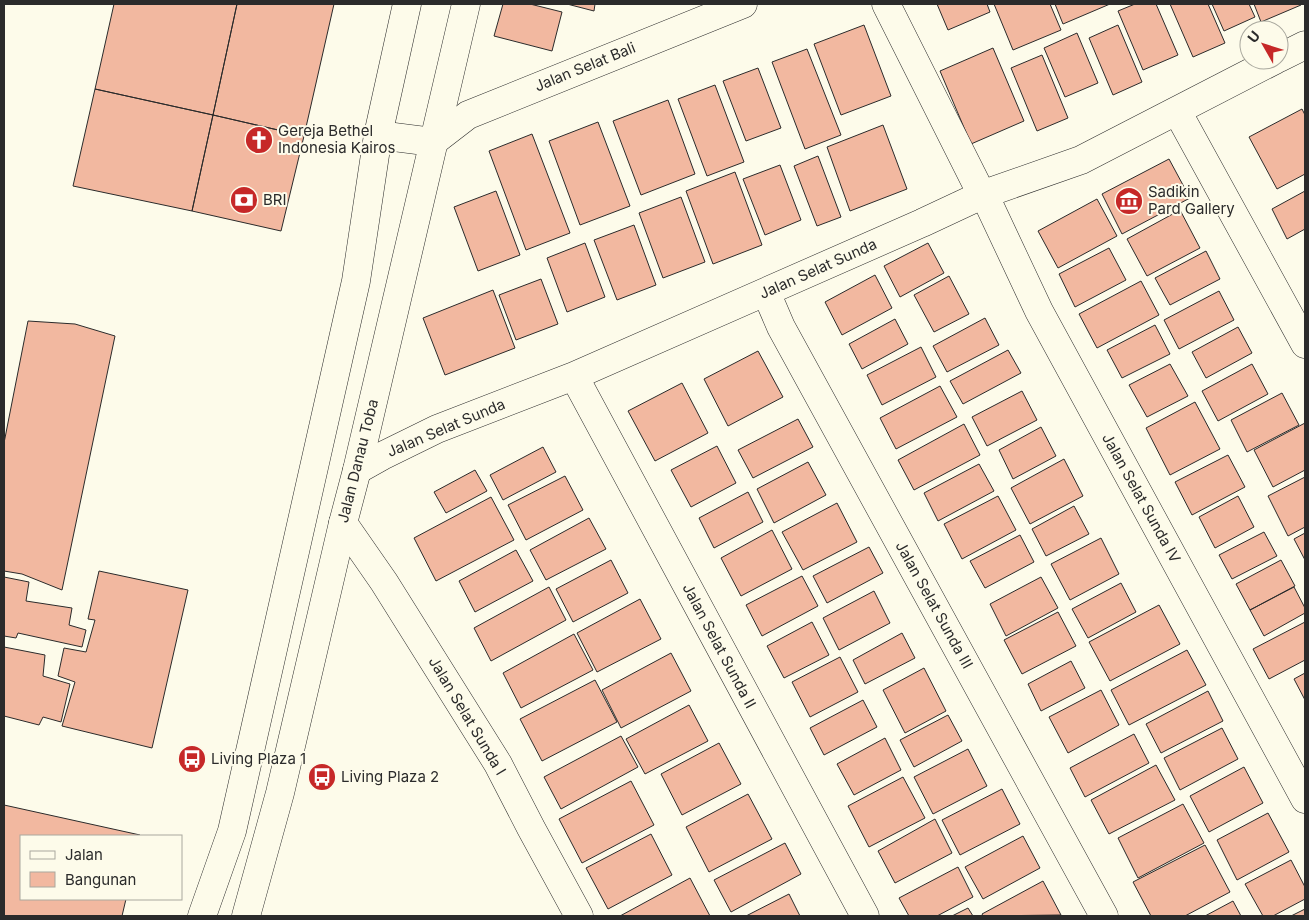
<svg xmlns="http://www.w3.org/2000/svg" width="1309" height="920" viewBox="0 0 1309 920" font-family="Inter,sans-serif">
  <rect width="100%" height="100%" fill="#fdfbea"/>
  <!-- building -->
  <path fill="#f2b8a0" stroke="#2b2b2b" d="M114 4H237L213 115 95 89Z
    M237 4H334L304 136 213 115Z
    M503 4H530L562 12 552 51 494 36Z
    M567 4H595L594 11Z
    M937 4H987L990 12 948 30Z
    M994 4H1050L1061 30 1013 50Z
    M1055 4H1110L1063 24Z
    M1135 4H1156L1178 55 1143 70 1118 11Z
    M1170 4H1208L1225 43 1193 57Z
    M1212 4H1249L1255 17 1224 31Z
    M1254 4H1300L1301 5 1261 22Z
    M864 25 891 96 841 115 814 44Z
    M1118 25 1142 82 1113 95 1089 38Z
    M1077 33 1098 83 1065 97 1044 48Z
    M993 48 1024 121 971 144 940 71Z
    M807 49 841 135 805 149 772 62Z
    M1042 55 1068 118 1037 131 1011 68Z
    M758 68 781 128 746 141 723 81Z
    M715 85 744 162 707 176 678 99Z
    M95 89 213 115 192 211 73 186Z
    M668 100 695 174 641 195 613 121Z
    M1302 109 1305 115V174L1277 189 1249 137Z
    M213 115 304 136 281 231 192 211Z
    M598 122 630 206 580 225 549 141Z
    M883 125 907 189 850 211 827 147Z
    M532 134 570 233 526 250 489 151Z
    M818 156 841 217 817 226 794 166Z
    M1169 159 1190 198 1122 234 1102 194Z
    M780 165 801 220 765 235 743 179Z
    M735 172 762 245 713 264 686 191Z
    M496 191 520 255 478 271 454 207Z
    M1305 191V229L1287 239 1272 209Z
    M681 197 705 262 663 278 639 213Z
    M1097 199 1117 236 1058 268 1038 231Z
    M1180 210 1200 248 1147 276 1127 239Z
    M634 225 656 285 617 300 594 240Z
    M585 243 605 297 567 312 547 258Z
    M928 243 944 273 900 297 884 266Z
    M1109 248 1126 280 1075 307 1059 274Z
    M1206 251 1220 279 1170 305 1155 278Z
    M875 275 892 308 842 335 825 302Z
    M949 276 969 314 934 332 914 295Z
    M541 279 558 324 516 340 499 295Z
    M1141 281 1159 315 1097 348 1079 314Z
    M493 290 515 348 445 375 423 318Z
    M1219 291 1234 320 1179 349 1164 320Z
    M985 318 999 345 947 372 933 346Z
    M895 319 908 344 862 369 849 344Z
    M28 321 75 324 115 336 62 590 22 574 4 571V443Z
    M1155 325 1170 354 1122 378 1107 350Z
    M1238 327 1252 353 1206 378 1192 352Z
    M921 347 936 377 882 405 867 375Z
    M1008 350 1021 373 963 404 950 381Z
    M758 351 783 397 728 426 704 379Z
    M1170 364 1188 396 1147 417 1129 385Z
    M1252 364 1268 394 1218 421 1202 391Z
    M682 383 708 433 655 461 628 411Z
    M940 386 957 417 896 449 880 418Z
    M1022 391 1037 420 987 446 972 417Z
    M1282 393 1299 425 1247 452 1231 420Z
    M1195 402 1220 449 1170 475 1146 428Z
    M798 419 813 447 753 478 738 450Z
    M1305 423V470L1273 487 1254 450Z
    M964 424 980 455 914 490 898 460Z
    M1041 427 1056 456 1013 479 999 450Z
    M717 446 736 483 691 507 671 470Z
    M543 447 556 472 503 500 490 475Z
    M1228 455 1245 487 1192 515 1175 482Z
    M1064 459 1083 496 1030 524 1011 488Z
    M808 462 826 495 774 523 757 489Z
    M979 464 994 491 938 521 924 493Z
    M475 470 487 491 446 513 434 492Z
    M565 476 583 510 526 540 508 505Z
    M1305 477V527L1288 536 1268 496Z
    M748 492 763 522 714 548 699 518Z
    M998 496 1016 530 962 559 944 524Z
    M1238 496 1254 527 1215 548 1199 517Z
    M491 497 514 540 436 581 414 538Z
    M837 503 857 542 803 570 782 532Z
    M1074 506 1089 534 1046 556 1032 529Z
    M589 518 606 549 546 580 530 550Z
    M772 530 792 569 741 596 721 558Z
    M1264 532 1277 556 1232 579 1219 555Z
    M1305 533V560L1294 539Z
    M1020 535 1034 562 985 588 970 561Z
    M1101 538 1119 574 1070 600 1051 564Z
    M869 547 883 573 827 603 813 576Z
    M516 550 533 581 475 612 459 581Z
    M611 560 628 593 573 622 556 589Z
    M1281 560 1295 586 1250 610 1236 584Z
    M99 571 188 590 152 748 62 726 75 682 58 676 64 648 86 652 95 620 88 619Z
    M802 576 818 606 762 636 746 605Z
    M4 577 29 582 26 601 72 608 69 625 86 630 82 647 18 633 16 638 4 636Z
    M1041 577 1058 608 1006 636 990 604Z
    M1121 583 1136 612 1088 638 1072 609Z
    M549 587 566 620 491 661 474 628Z
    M1294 587 1305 608V613L1264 636 1250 610Z
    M874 591 890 623 839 650 823 618Z
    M640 599 661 639 597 672 577 633Z
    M1159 605 1180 644 1110 681 1089 642Z
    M1058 612 1076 646 1022 674 1004 640Z
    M812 622 829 655 784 678 767 646Z
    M1305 622V660L1269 679 1253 649Z
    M902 633 915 658 865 684 853 660Z
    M574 634 593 670 521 708 503 673Z
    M4 647 45 655 43 676 70 684 61 722 43 717 39 725 4 716Z
    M1187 650 1206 685 1129 725 1111 690Z
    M671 653 691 691 621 728 602 690Z
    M840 657 858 692 810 717 792 682Z
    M1071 661 1085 688 1041 711 1028 684Z
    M924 668 946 711 905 733 883 690Z
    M1305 673V700L1294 679Z
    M595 680 617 722 542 761 520 719Z
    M1101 690 1119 725 1068 753 1049 717Z
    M1208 691 1223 721 1161 753 1146 724Z
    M863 700 877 727 824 755 810 728Z
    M689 705 708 741 645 774 626 739Z
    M948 715 962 741 914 767 900 740Z
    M1222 728 1238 759 1180 790 1164 758Z
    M1134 734 1149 763 1085 797 1070 768Z
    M621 736 638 767 561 809 544 777Z
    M885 738 901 770 854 795 837 764Z
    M719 743 741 784 682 815 661 774Z
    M968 749 987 786 933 814 914 777Z
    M1156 765 1175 800 1109 834 1091 800Z
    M1244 767 1263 803 1209 832 1190 796Z
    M903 777 925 818 869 847 848 806Z
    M631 781 654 825 582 863 559 819Z
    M1002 789 1020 824 960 855 942 820Z
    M748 794 772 839 709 872 686 827Z
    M1183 804 1204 843 1138 878 1118 838Z
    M4 805 140 835V836H21V899H126L122 916H4Z
    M1268 813 1289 852 1237 880 1217 840Z
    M935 819 952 853 895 883 878 851Z
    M651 834 672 875 608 909 586 868Z
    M1023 836 1040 868 983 899 965 867Z
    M785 843 801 874 731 912 714 880Z
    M1205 845 1230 892 1185 916H1151L1133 882Z
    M1291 860 1305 887V899L1273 916H1263L1245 884Z
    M958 867 973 897 937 916H909L899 898Z
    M690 878 710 916H620Z
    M1043 881 1061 915 983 916 982 914Z
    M789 894 800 916H746Z
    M1233 901 1241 916H1205Z
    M968 908 973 916H952Z
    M1305 909V916H1291Z"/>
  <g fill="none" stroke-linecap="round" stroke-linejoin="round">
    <defs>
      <path id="minor" d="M886 4 977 185 984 194 1039 311 1305 799
        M1279 58 1305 45
        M1177 111 1305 344
        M766 292 781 327 1104 916
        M574 376 865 916
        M357 470 382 456 437 429 574 376 922 223 984 194 1081 160 1275 60
        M343 523 384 582 498 764 531 828 579 916"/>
      <path id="tertiary" d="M378 135 433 142 468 115 743 4"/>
      <path id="primary" d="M202 916 232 831 356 281 378 135 407 4
        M246 916 280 793 343 523 357 470 466 4"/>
    </defs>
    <!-- minor casing -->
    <use href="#minor" stroke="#2b2b2b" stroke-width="29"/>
    <!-- tertiary casing -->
    <use href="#tertiary" stroke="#2b2b2b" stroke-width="29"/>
    <!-- primary casing -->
    <use href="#primary" stroke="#2b2b2b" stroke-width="29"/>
    <!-- minor -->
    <use href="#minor" stroke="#fdfbea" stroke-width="28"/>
    <!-- tertiary -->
    <use href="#tertiary" stroke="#fdfbea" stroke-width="28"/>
    <!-- primary -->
    <use href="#primary" stroke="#fdfbea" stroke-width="28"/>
  </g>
  <!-- icons -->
  <defs>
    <symbol id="church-disc" viewBox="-11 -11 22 22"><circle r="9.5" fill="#c62828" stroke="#fdfbea"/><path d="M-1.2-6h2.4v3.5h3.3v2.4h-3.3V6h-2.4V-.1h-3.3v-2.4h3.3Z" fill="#fff"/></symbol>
    <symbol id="bank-disc" viewBox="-11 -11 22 22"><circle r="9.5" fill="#c62828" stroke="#fdfbea"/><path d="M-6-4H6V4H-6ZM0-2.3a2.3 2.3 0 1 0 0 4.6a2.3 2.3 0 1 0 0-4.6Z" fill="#fff"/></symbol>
    <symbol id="museum-disc" viewBox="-11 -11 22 22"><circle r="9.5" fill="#c62828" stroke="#fdfbea"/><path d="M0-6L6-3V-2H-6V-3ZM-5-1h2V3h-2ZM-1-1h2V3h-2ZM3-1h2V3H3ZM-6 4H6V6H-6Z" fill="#fff"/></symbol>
    <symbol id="bus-disc" viewBox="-11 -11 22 22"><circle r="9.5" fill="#c62828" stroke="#fdfbea"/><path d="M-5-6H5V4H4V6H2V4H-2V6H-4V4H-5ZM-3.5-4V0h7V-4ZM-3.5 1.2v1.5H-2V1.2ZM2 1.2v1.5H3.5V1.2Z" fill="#fff"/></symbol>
  </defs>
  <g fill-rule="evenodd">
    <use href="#church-disc" x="243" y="124" width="32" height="32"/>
    <use href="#bank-disc" x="228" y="184" width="32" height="32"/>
    <use href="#museum-disc" x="1113" y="185" width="32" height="32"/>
    <use href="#bus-disc" x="176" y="743" width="32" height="32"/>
    <use href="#bus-disc" x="306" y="761" width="32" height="32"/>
  </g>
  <g text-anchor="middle" stroke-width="4" stroke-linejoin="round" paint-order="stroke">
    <!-- street labels -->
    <g font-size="15" fill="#2b2b2b" stroke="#fdfbea">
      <text transform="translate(585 67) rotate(-22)" y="5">Jalan Selat Bali</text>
      <text transform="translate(818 269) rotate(-24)" y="5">Jalan Selat Sunda</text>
      <text transform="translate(446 428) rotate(-23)" y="5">Jalan Selat Sunda</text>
      <text transform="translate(358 461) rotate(-76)" y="5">Jalan Danau Toba</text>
      <text transform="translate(1141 498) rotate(61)" y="5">Jalan Selat Sunda IV</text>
      <text transform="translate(934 605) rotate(61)" y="5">Jalan Selat Sunda III</text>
      <text transform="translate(719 646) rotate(62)" y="5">Jalan Selat Sunda II</text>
      <text transform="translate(467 716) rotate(59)" y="5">Jalan Selat Sunda I</text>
    </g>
    <!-- poi labels -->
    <g font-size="15" fill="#2b2b2b" stroke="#fdfbea" text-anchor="start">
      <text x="278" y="136">Gereja Bethel<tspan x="278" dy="17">Indonesia Kairos</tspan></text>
      <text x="1148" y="197">Sadikin<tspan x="1148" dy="17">Pard Gallery</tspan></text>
      <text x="263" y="205">BRI</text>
      <text x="211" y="764">Living Plaza 1</text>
      <text x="341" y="782">Living Plaza 2</text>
    </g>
  </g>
  <!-- border -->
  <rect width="1309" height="920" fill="none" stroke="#2b2b2b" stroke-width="10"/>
  <!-- legend -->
  <rect x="20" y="835" width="162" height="65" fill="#fdfbea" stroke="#a9a89e"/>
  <rect x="30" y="851" width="25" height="8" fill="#fdfbea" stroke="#a9a89e"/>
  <text x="65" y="860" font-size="15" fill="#2b2b2b">Jalan</text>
  <rect x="30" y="872" width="25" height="15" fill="#f2b8a0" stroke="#a9a89e"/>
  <text x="65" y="885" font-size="15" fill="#2b2b2b">Bangunan</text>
  <!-- north arrow -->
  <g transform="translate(1264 45) rotate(309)"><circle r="24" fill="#fdfbea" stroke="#a9a89e"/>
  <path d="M0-4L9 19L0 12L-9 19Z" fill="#c62828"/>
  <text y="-8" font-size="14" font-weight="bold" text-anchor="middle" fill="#2b2b2b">U</text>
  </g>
</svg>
